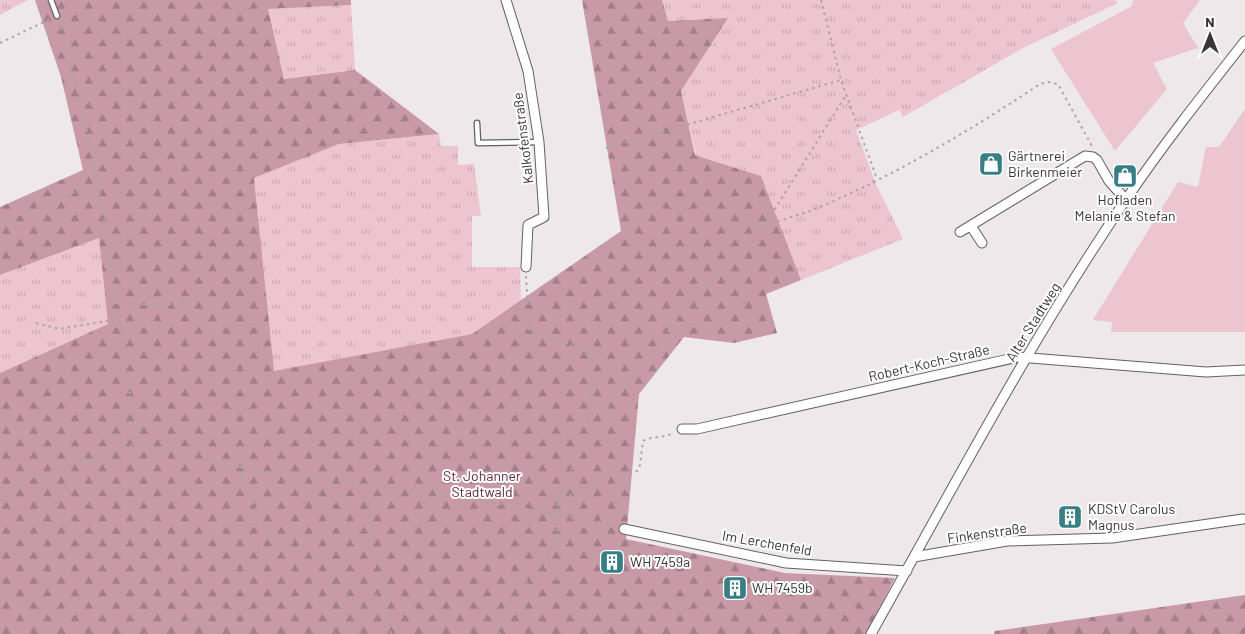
<svg xmlns="http://www.w3.org/2000/svg" width="1245" height="634" viewBox="0 0 1245 634" font-family="Barlow,sans-serif">
  <defs>
    <pattern id="grass-tufts" width="24" height="20" patternUnits="userSpaceOnUse" patternTransform="scale(1.25)"><rect width="24" height="20" fill="#edc5d0"/><path d="M3 7l-1-3M5 7V3M7 7l1-3M15 17l-1-3M17 17v-4M19 17l1-3" fill="none" stroke="#ccaab3"/></pattern>
    <pattern id="forest-firs" width="22" height="20" patternUnits="userSpaceOnUse" patternTransform="scale(1.25)"><rect width="22" height="20" fill="#c899a6"/><path d="M5 1l3.5 6h-7zM16 11l3.5 6h-7z" fill="#a37e88"/></pattern>
  </defs>
  <rect width="100%" height="100%" fill="#eee8ea"/>
  <!-- grass -->
  <path fill="url(#grass-tufts)" d="M0 0H28L0 15Z
    M662 0H1115L1118 3 1023 48 903 117 899 110 856 130 875 182 903 239 801 280 761 176 696 155 681 91 728 18 667 21Z
    M351 5 355 70 284 79 268 9Z
    M439 134 441 146H458V165L474 164 481 216H472V267H520L521 300 472 334 273 372 254 178 339 144Z
    M99 238 108 324 0 373V275Z"/>
  <!-- forest -->
  <path fill="url(#forest-firs)" d="M35 0H351V5L268 9 284 79 355 70 439 134 339 144 254 178 274 371 472 334 621 231 582 0H662L668 21 728 18 681 91 695 155 761 176 801 280 766 294 777 333 734 343 684 337 639 394 626 539 785 573 895 578 866 634H0V373L108 324 99 238 0 275V207L83 170 61 77Z
    M1245 595V634H994L995 631Z"/>
  <!-- green -->
  <path fill="#edc5d0" d="M1133 0H1200L1183 23 1198 48 1153 63 1167 89 1115 151 1051 49 1132 6Z
    M1245 109V332H1111L1112 322 1093 320 1178 182 1198 187 1206 147H1219Z"/>
  <g fill="none" stroke-linecap="round" stroke-linejoin="round">
    <defs>
      <path id="lane" d="M51 0 57 16
        M477 123 478 143 539 142"/>
      <path id="street" d="M506 0 528 71 539 142 544 217 528 225 526 267
        M971 226 982 243
        M960 232 1085 156 1093 157 1097 160 1109 181 1126 200
        M682 429H697L1018 357 1206 372 1245 370
        M624 529 786 563 907 571
        M914 557 1007 541 1112 538 1243 519
        M871 634C953 488 1031 339 1125 201 1162 146 1204 93 1245 41"/>
    </defs>
    <!-- lane casing -->
    <use href="#lane" stroke="#656061" stroke-width="7"/>
    <!-- street casing -->
    <use href="#street" stroke="#656061" stroke-width="11"/>
    <!-- path -->
    <path stroke="#aaa5a7" stroke-width="2" stroke-dasharray="2.5 4" stroke-linecap="butt" d="M821 0 841 80 877 179
      M59 22C76 85 92 148 103 212 116 288 122 366 140 442 207 467 292 475 363 484 448 494 531 508 614 527
      M0 43 50 19
      M606 148 841 80
      M0 223 97 183
      M759 228C779 220 801 215 820 207 897 174 971 130 1040 84L1048 82 1058 84 1093 148
      M526 276 529 330 589 353 593 364 592 390 586 413 591 432
      M117 303 160 306 210 298
      M36 323 59 329 119 319
      M240 466 243 489 263 518 272 539 327 562 330 573 329 583C344 600 365 590 356 622L343 628 331 625 325 634
      M364 484 373 540 384 579 391 634
      M0 501 34 477 140 442
      M558 502 595 481 613 474 637 471 640 465 643 441C652 436 663 438 674 433
      M360 609 385 588
      M148 611 205 626 219 634
      M499 634 512 600 548 557
      M610 634 582 618 560 589 548 557 557 532 554 513 562 490 583 443 683 312 775 209 846 95"/>
    <!-- lane -->
    <use href="#lane" stroke="#fff" stroke-width="4.5"/>
    <!-- street -->
    <use href="#street" stroke="#fff" stroke-width="9"/>
  </g>
  <!-- icons -->
  <defs>
    <symbol id="shop-square" viewBox="-11 -11 22 22"><rect x="-9" y="-9" width="18" height="18" rx="4" fill="#377f85" stroke="#fff"/><path d="M-5-2.5h2.3a2.7 3.5 0 0 1 5.4 0H5L5.5 6h-11ZM-1.5-2.5h3a1.5 2.3 0 0 0-3 0Z" fill="#fff"/></symbol>
    <symbol id="building-square" viewBox="-11 -11 22 22"><rect x="-9" y="-9" width="18" height="18" rx="4" fill="#377f85" stroke="#fff"/><path d="M-4-6H4V6H1V3H-1V6H-4ZM-2.5-4.3h1.7v1.8h-1.7ZM.8-4.3h1.7v1.8H.8ZM-2.5-1h1.7V.8h-1.7ZM.8-1h1.7V.8H.8Z" fill="#fff"/></symbol>
  </defs>
  <g fill-rule="evenodd">
    <use href="#shop-square" x="977" y="150" width="28" height="28"/>
    <use href="#shop-square" x="1111" y="162" width="28" height="28"/>
    <use href="#building-square" x="1056" y="503" width="28" height="28"/>
    <use href="#building-square" x="598" y="548" width="28" height="28"/>
    <use href="#building-square" x="721" y="574" width="28" height="28"/>
  </g>
  <g text-anchor="middle" stroke-width="4" stroke-linejoin="round" paint-order="stroke">
    <!-- street labels -->
    <g font-size="14" fill="#383536" stroke="#fff">
      <text transform="translate(523 138) rotate(-97)" y="5">Kalkofenstraße</text>
      <text transform="translate(1033 322) rotate(-58)" y="5">Alter Stadtweg</text>
      <text transform="translate(929 363) rotate(-13)" y="5">Robert-Koch-Straße</text>
      <text transform="translate(987 533) rotate(-8)" y="5">Finkenstraße</text>
      <text transform="translate(767 543) rotate(10)" y="5">Im Lerchenfeld</text>
    </g>
    <!-- poi labels -->
    <g font-size="14" fill="#383536" stroke="#fff" text-anchor="start">
      <text x="1008" y="161">Gärtnerei<tspan x="1008" dy="16">Birkenmeier</tspan></text>
      <text x="1125" y="205" text-anchor="middle">Hofladen<tspan x="1125" dy="16">Melanie &amp; Stefan</tspan></text>
      <text x="1088" y="514">KDStV Carolus<tspan x="1088" dy="16">Magnus</tspan></text>
      <text x="630" y="567">WH 7459a</text>
      <text x="752" y="593">WH 7459b</text>
    </g>
    <!-- park labels -->
    <g font-size="14" fill="#62273c" stroke="#fff">
      <text x="482" y="481">St. Johanner<tspan x="482" dy="16">Stadtwald</tspan></text>
    </g>
  </g>
  <!-- north arrow -->
  <g transform="translate(1210 35)" stroke="#ffffff" stroke-width="4" paint-order="stroke">
  <path d="M0-4L9 19L0 12L-9 19Z" fill="#383536"/>
  <text y="-8" font-size="14" font-weight="bold" text-anchor="middle" fill="#383536">N</text>
  </g>
</svg>
